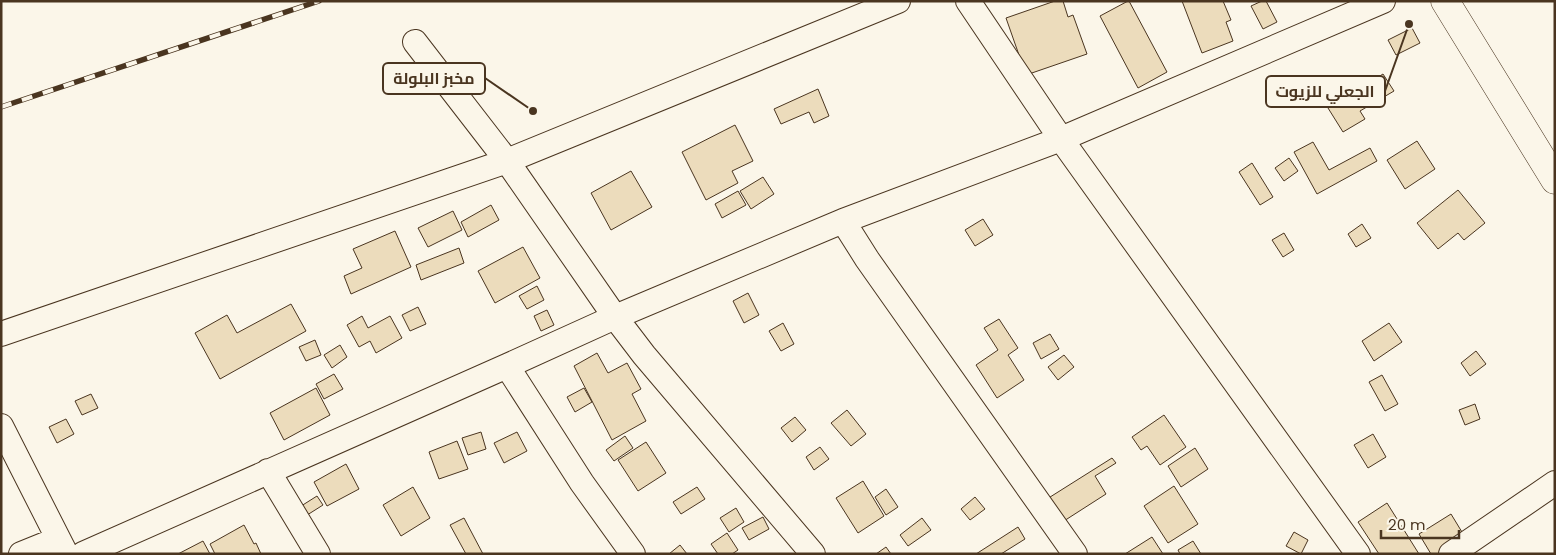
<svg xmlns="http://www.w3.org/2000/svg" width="1556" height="555" viewBox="0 0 1556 555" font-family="Poppins,Cairo,sans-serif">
  <rect width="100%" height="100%" fill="#fbf6e9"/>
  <!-- building -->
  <path fill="#ecdcbc" stroke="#4a3520" d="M1055 1H1063L1068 17 1073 15 1087 54 1026 75 1006 18Z
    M1128 1H1129L1167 72 1138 88 1100 16Z
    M1182 1H1223L1231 20 1226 22 1233 41 1202 53Z
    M1262 1H1266L1277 22 1263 29 1251 6Z
    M1412 28 1420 43 1396 55 1388 40Z
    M1383 74 1394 91 1360 111 1365 119 1343 132 1328 108Z
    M818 89 829 116 814 123 809 112 781 124 774 109Z
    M735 125 753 161 732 171 738 183 706 200 682 152Z
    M1417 141 1435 169 1405 189 1387 160Z
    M1313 142 1329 170 1370 148 1377 161 1317 194 1294 152Z
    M1289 158 1298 171 1284 181 1275 168Z
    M1252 163 1273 197 1260 205 1239 172Z
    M631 171 652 207 611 230 591 193Z
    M763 177 774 194 751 209 740 191Z
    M1458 190 1485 223 1464 240 1458 233 1438 249 1417 223Z
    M738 191 746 205 722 218 715 204Z
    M491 205 499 220 468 237 461 222Z
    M453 211 462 230 428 247 418 228Z
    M983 219 993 235 975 246 965 230Z
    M1362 224 1371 238 1356 247 1348 234Z
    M395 231 411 267 351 294 344 276 362 268 353 249Z
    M1284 233 1294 250 1283 257 1272 240Z
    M523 247 540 278 495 303 478 271Z
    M459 248 464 263 421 280 416 265Z
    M537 286 544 300 527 309 519 296Z
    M748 293 759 315 744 323 733 301Z
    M291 304 306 331 220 379 195 333 227 315 237 333Z
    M418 307 426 324 410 331 402 315Z
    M547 310 554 325 541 331 534 316Z
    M362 316 368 328 390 316 402 338 376 353 370 341 359 347 347 325Z
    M999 319 1018 348 1008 355 1024 380 997 398 976 365 998 350 984 328Z
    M783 323 794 344 781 351 769 331Z
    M1389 323 1402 342 1374 361 1362 341Z
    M1050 334 1059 349 1041 359 1033 343Z
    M315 340 321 355 306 361 299 347Z
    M340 345 347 357 332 368 324 355Z
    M1476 351 1486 364 1470 376 1461 363Z
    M597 353 608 373 627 363 641 389 632 394 646 421 612 440 574 366Z
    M1064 355 1074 367 1058 380 1048 367Z
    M334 374 343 389 324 399 316 384Z
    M1382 375 1398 404 1385 411 1369 382Z
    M316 388 330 415 284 440 270 413Z
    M584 388 592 402 575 412 567 397Z
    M91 394 98 408 82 415 75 401Z
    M1475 404 1480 419 1465 425 1459 410Z
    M847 410 866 434 851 446 831 423Z
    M1164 415 1186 447 1160 465 1147 446 1141 450 1132 437Z
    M795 417 806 430 792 442 781 428Z
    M66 419 74 434 57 443 49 427Z
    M481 432 486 449 468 455 462 438Z
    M517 432 527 451 504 463 494 443Z
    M1373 434 1386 457 1368 468 1354 445Z
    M625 436 633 448 614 461 606 450Z
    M457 441 468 469 439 479 429 452Z
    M646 442 666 473 638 491 618 460Z
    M820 447 829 459 814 470 806 457Z
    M1195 448 1208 469 1181 487 1168 466Z
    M1112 458 1116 463 1095 476 1106 494 1053 528 1039 504Z
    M346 464 359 489 327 506 314 482Z
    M863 481 884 516 858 533 836 498Z
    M1174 486 1198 524 1168 543 1144 506Z
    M413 487 430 518 401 536 383 505Z
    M697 487 705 499 681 514 673 502Z
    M886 489 898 507 886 515 875 497Z
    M317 496 323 505 304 517 298 508Z
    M975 497 985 509 970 520 961 509Z
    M1387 503 1419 554H1379L1358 522Z
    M736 508 744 522 729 532 720 518Z
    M1451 514 1465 537 1438 554H1431L1419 534Z
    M763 517 769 529 749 540 742 528Z
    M464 518 483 554H466L450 525Z
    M922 518 931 530 908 546 900 535Z
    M244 525 254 544 256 543 261 554H215L210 544Z
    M1018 527 1025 539 1001 554H976Z
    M1294 532 1308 540 1301 554 1286 546Z
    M727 533 738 550 732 554H718L711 544Z
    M1152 537 1163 554H1125Z
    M203 541 210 554H178Z
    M1193 541 1201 554H1180L1178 550Z
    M680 545 687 554H669Z
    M886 547 891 554H876Z"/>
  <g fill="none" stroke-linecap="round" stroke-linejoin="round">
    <defs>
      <path id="street" d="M968 1 1061 139 1358 554
        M415 42 507 161 615 317 644 355 813 554
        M843 221 867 259 1075 554
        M1 334 507 161 898 1
        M507 366 582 483 633 554
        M1 426 66 554
        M268 471 318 554
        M21 554 58 539
        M83 554 507 366 615 317 843 221 1061 139 1383 1
        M1451 554 1555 483"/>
      <path id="secondary" d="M1445 1 1555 180"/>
    </defs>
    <!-- street casing -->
    <use href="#street" stroke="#4a3520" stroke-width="26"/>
    <!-- secondary casing -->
    <use href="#secondary" stroke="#4a3520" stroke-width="29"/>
    <!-- street -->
    <use href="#street" stroke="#fbf6e9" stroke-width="24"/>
    <!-- secondary -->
    <use href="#secondary" stroke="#fbf6e9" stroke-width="28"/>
    <defs>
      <path id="rail" d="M1 107 319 1"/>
    </defs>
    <!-- rail casing -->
    <use href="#rail" stroke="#4a3520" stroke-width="5.5"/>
    <!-- rail -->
    <use href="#rail" stroke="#fbf6e9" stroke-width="4" stroke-dasharray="11" stroke-linecap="butt"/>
  </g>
  <!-- callouts -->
  <path fill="none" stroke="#4a3520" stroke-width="2" d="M533 111L485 78M1409 24L1385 91"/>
  <g fill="#4a3520" stroke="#fbf6e9" stroke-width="2">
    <circle cx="533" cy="111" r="5"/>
    <circle cx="1409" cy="24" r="5"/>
  </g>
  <g fill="#fbf6e9" stroke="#4a3520" stroke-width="2">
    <rect x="383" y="63" width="102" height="31" rx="5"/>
    <rect x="1266" y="76" width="119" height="31" rx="5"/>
  </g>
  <g font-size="16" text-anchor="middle" font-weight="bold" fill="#4a3520">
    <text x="434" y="84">مخبز البلولة</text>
    <text x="1325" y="97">الجعلي للزيوت</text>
  </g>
  <!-- border -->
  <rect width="1556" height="555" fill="none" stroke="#4a3520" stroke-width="5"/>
  <!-- scale -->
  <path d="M1381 530v8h78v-8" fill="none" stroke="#4a3520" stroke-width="2.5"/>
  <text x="1388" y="530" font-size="15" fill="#4a3520" stroke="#fbf6e9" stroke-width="4" paint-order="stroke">20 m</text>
</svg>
